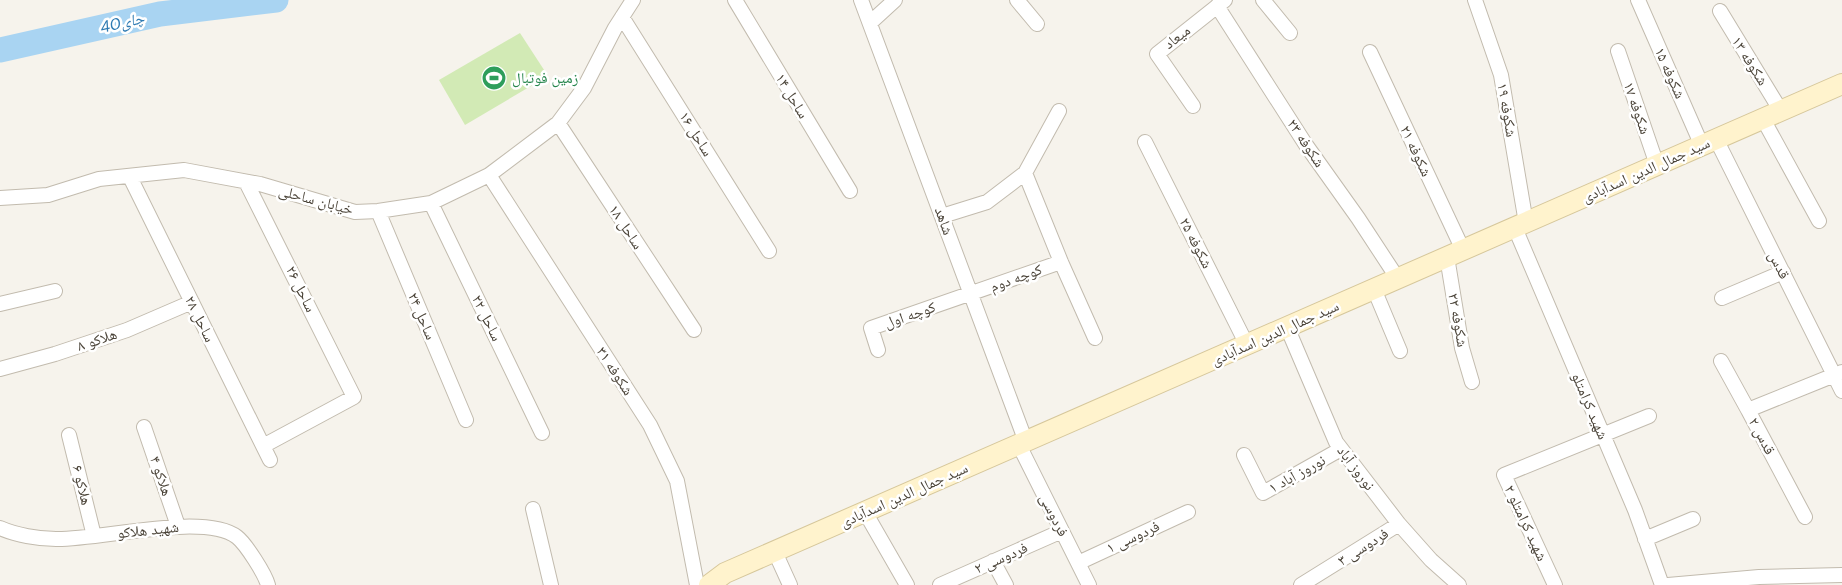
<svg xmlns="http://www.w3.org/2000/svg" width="1842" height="585" viewBox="0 0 1842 585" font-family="'DM Sans','Noto Naskh Arabic',sans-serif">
  <rect width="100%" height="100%" fill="#f6f3ec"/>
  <!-- pitch -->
  <path fill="#d2eab5" d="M520 33 548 76 465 125 439 80Z"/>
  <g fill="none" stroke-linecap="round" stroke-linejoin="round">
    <!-- river -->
    <path stroke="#a9d4f2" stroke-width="25" d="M0 50 160 14 276 0"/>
    <defs>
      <path id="minor" d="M735 0 850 191
        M861 0 1026 442
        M1017 0 1037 24
        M1263 0 1290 33
        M1475 0 1501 75 1526 223
        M1638 0 1702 146
        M1217 6 1306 145 1358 218 1398 279
        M1720 11 1781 111
        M622 17 769 251
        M871 22 895 0
        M1618 51 1657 165
        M1370 52 1463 250
        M1193 106 1157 54 1225 0
        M1763 119 1819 221
        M558 123 694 330
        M1716 139 1842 391
        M1145 142 1247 345
        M1025 173 1061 262 1095 338
        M489 175 650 425 677 481 697 585
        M130 177 270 460
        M246 182 354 397 263 446
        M0 198 48 195 99 179 184 170 260 184 355 212 378 211 431 203 489 175 558 123 584 88 615 28 633 0
        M431 203 542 433
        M378 211 466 420
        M942 216 987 202 1025 173 1059 111
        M1515 228 1635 510 1662 585
        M1447 257 1462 348 1472 382
        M1374 289 1400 351
        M1722 298 1783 272
        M0 304 55 291
        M1287 327 1336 442 1399 524 1431 560 1459 585
        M878 350 871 328 1061 262
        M1721 361 1748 410
        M0 369 55 354 127 330 192 302
        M144 427 178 526
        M69 435 94 536
        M1019 445 1089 585
        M1244 455 1263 493 1341 449
        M533 509 551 585
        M865 512 907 585
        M1805 517 1748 410 1842 372
        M0 528C16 535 38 539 56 539 100 540 204 512 237 537 246 544 265 574 268 585
        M1645 539 1693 519
        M775 552 790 585
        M993 561 1006 585
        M1078 563 1188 512
        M940 585 1062 531
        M1301 585 1399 524
        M1555 585 1504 475 1649 416
        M1668 585 1759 577 1842 575"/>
      <path id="secondary" d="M709 585 725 573 1842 84"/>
    </defs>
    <!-- minor casing -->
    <use href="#minor" stroke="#c2bbae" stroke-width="16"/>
    <!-- secondary casing -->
    <use href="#secondary" stroke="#d6c79b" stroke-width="22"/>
    <!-- minor -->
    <use href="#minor" stroke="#fff" stroke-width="14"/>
    <!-- secondary -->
    <use href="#secondary" stroke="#fff3cd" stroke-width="20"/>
  </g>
  <!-- icons -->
  <defs>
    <symbol id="stadium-disc" viewBox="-11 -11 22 22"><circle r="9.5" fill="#2e9e5b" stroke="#fff"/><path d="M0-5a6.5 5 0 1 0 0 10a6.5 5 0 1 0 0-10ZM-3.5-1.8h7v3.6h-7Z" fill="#fff"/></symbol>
  </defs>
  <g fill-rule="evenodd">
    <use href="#stadium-disc" x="480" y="64" width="28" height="28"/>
  </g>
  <g text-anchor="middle" stroke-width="5" stroke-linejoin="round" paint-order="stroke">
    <!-- street labels -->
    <g font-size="15" fill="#4b4439" stroke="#fff">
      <text transform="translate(1177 37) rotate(-38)" y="5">میعاد</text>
      <text transform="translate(1750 61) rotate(58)" y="5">شکوفه ۱۳</text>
      <text transform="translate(1670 73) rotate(66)" y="5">شکوفه ۱۵</text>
      <text transform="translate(792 96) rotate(59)" y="5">ساحل ۱۴</text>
      <text transform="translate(1637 108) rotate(71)" y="5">شکوفه ۱۷</text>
      <text transform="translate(1507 110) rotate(80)" y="5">شکوفه ۱۹</text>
      <text transform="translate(696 134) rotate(58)" y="5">ساحل ۱۶</text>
      <text transform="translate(1306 143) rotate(56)" y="5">شکوفه ۲۳</text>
      <text transform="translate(1416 151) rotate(65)" y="5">شکوفه ۲۱</text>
      <text transform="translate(1646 170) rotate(-24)" y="5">سید جمال الدین اسدآبادی</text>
      <text transform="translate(316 200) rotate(15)" y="5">خیابان ساحلی</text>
      <text transform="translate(944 221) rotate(70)" y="5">شاهد</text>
      <text transform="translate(626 227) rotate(57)" y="5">ساحل ۱۸</text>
      <text transform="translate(1196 243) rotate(63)" y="5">شکوفه ۲۵</text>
      <text transform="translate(1779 265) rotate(63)" y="5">قدس</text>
      <text transform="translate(1016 278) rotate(-20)" y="5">کوچه دوم</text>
      <text transform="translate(301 289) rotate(64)" y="5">ساحل ۲۶</text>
      <text transform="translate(910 315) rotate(-19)" y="5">کوچه اول</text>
      <text transform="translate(422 316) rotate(67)" y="5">ساحل ۲۴</text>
      <text transform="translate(487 318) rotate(64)" y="5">ساحل ۲۲</text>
      <text transform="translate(200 319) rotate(64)" y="5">ساحل ۲۸</text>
      <text transform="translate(1458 320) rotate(80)" y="5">شکوفه ۲۲</text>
      <text transform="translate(1275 333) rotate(-24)" y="5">سید جمال الدین اسدآبادی</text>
      <text transform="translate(97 340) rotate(-19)" y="5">هلاکو ۸</text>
      <text transform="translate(615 371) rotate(57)" y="5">شکوفه ۳۱</text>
      <text transform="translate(1590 406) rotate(67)" y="5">شهید کرامتلو</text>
      <text transform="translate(1762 436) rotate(62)" y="5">قدس ۲</text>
      <text transform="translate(1356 468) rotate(53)" y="5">نوروز آباد</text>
      <text transform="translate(1297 474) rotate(-29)" y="5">نوروز آباد ۱</text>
      <text transform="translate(161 476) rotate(71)" y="5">هلاکو ۴</text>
      <text transform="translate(82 485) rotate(76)" y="5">هلاکو ۶</text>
      <text transform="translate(904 495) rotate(-24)" y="5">سید جمال الدین اسدآبادی</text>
      <text transform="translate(1054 515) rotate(63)" y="5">فردوسی</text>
      <text transform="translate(1526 523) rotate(65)" y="5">شهید کرامتلو ۲</text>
      <text transform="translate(148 530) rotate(-6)" y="5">شهید هلاکو</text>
      <text transform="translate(1133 537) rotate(-25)" y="5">فردوسی ۱</text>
      <text transform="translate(1363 547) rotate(-32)" y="5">فردوسی ۳</text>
      <text transform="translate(1001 558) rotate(-24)" y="5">فردوسی ۲</text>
    </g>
    <!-- leisure labels -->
    <g font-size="15" fill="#27864d" stroke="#fff" text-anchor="start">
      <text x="512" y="83">زمین فوتبال</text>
    </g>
    <!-- water labels -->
    <g font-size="16" font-style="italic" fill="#2e7ab2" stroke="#fff">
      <text transform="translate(122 22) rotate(-13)" y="6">40چای</text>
    </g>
  </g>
</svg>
